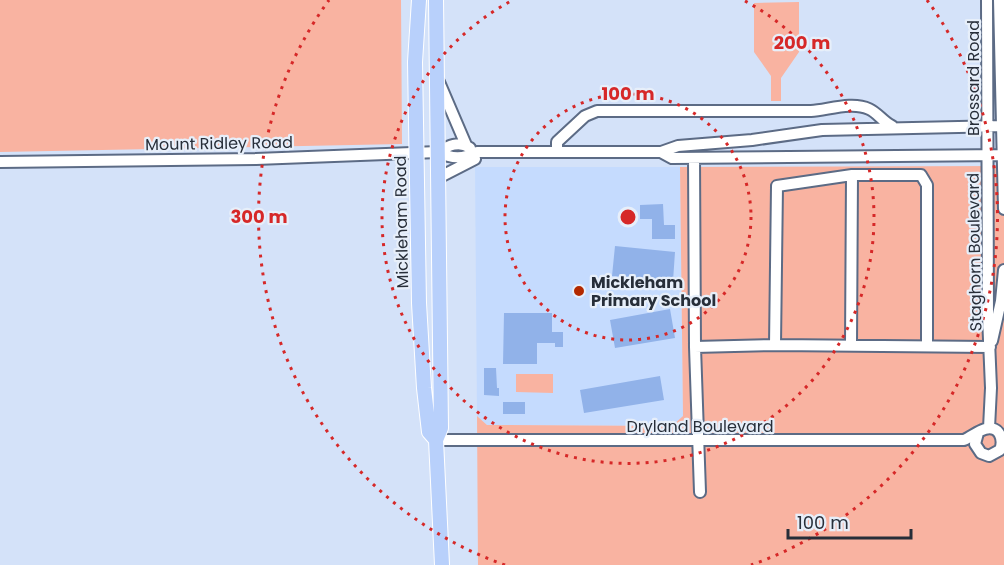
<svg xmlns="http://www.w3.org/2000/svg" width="1004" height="565" viewBox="0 0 1004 565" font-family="Poppins,sans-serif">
  <rect width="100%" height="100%" fill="#d4e2f9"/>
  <!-- built -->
  <path fill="#c5dbfe" d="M475 167H680L683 416 672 426 487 425 477 416Z"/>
  <!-- green -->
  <path fill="#f9b3a1" d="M0 0H401L402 144 0 152Z
    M799 2V52L781 78V101H771V76L754 52V3Z
    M1004 166V565H478L477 416 487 425 672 426 683 416 680 167Z
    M516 374H553V393L516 392Z"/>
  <!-- building -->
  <path fill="#91b2e9" d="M663 204 664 225H675V239H652V219H640V205Z
    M615 246 675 252 673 281 612 276Z
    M670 309 675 338 615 348 610 320Z
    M504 313H552V332H563V347H555V343H537V364H503Z
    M484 368H496L497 388H499V396L484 395Z
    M660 376 664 400 584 413 580 390Z
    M503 402H525V414H503Z"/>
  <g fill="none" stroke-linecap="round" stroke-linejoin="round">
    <defs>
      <path id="minor" d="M987 0 988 316 991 388 989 428
        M999 0 1004 209
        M439 82 466 145
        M557 151V142L585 116 597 111H811C828 110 852 101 869 109 878 113 883 122 892 126
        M438 152C448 146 459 140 470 148
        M661 152 672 158 1004 155
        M694 158 695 347 700 492
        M0 162 256 159 438 152C452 159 463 159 477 152H661L678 146 752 140 822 130 1004 126
        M438 178 475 159
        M992 341 1001 301 1004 270
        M775 345 777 186 852 175H921L927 185V346
        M851 345 852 175
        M695 347 775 345 990 347
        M436 440H964C971 437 978 431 985 429 1000 425 1004 440 1000 450L989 456 981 453 975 444 978 433"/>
      <path id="major" d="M419 0 415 62 419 303 424 388 429 432 436 440
        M436 0 441 428 436 440 442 565"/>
    </defs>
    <!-- minor casing -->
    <use href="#minor" stroke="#5c6b85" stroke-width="14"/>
    <!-- major casing -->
    <use href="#major" stroke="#fff" stroke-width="16"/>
    <!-- minor -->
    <use href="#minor" stroke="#fff" stroke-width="10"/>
    <!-- major -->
    <use href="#major" stroke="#b8d0fb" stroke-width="14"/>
  </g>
  <!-- distance rings -->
  <g fill="none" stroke="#d62828" stroke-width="3" stroke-dasharray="3 6">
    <circle cx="628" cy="217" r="123"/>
    <path d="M745 1A246 246 0 1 1 511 1"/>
    <path d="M505 565A369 369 0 0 1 329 0M927 0A369 369 0 0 1 751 565"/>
  </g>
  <!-- markers -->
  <circle fill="#b32900" stroke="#e7effa" stroke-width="2" cx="579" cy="291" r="6"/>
  <g text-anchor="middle" stroke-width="4.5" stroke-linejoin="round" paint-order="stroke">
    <!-- street labels -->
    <g font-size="16" fill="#272e39" stroke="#e7effa">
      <text transform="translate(973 78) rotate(-90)" y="6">Brossard Road</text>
      <text transform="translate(219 143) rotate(-1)" y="6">Mount Ridley Road</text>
      <text transform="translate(401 222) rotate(-91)" y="6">Mickleham Road</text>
      <text transform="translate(974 252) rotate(-91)" y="6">Staghorn Boulevard</text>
      <text x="700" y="432">Dryland Boulevard</text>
    </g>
    <!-- poi labels -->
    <g font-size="16" font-weight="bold" fill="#272e39" stroke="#e7effa" text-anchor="start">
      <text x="591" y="288">Mickleham<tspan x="591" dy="18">Primary School</tspan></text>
    </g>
  </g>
  <circle cx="628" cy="217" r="9" fill="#d62828" stroke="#e7effa" stroke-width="3"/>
  <g font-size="18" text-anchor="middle" font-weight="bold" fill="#d62828" stroke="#e7effa" stroke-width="4.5" stroke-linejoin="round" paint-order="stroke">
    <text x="802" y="49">200 m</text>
    <text x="628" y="100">100 m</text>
    <text x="259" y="223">300 m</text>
  </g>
  <!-- scale -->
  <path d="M788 529v9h123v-9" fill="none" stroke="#272e39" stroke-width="3"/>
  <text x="797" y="529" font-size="18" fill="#272e39" stroke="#e7effa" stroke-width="4.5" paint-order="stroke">100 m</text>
</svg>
